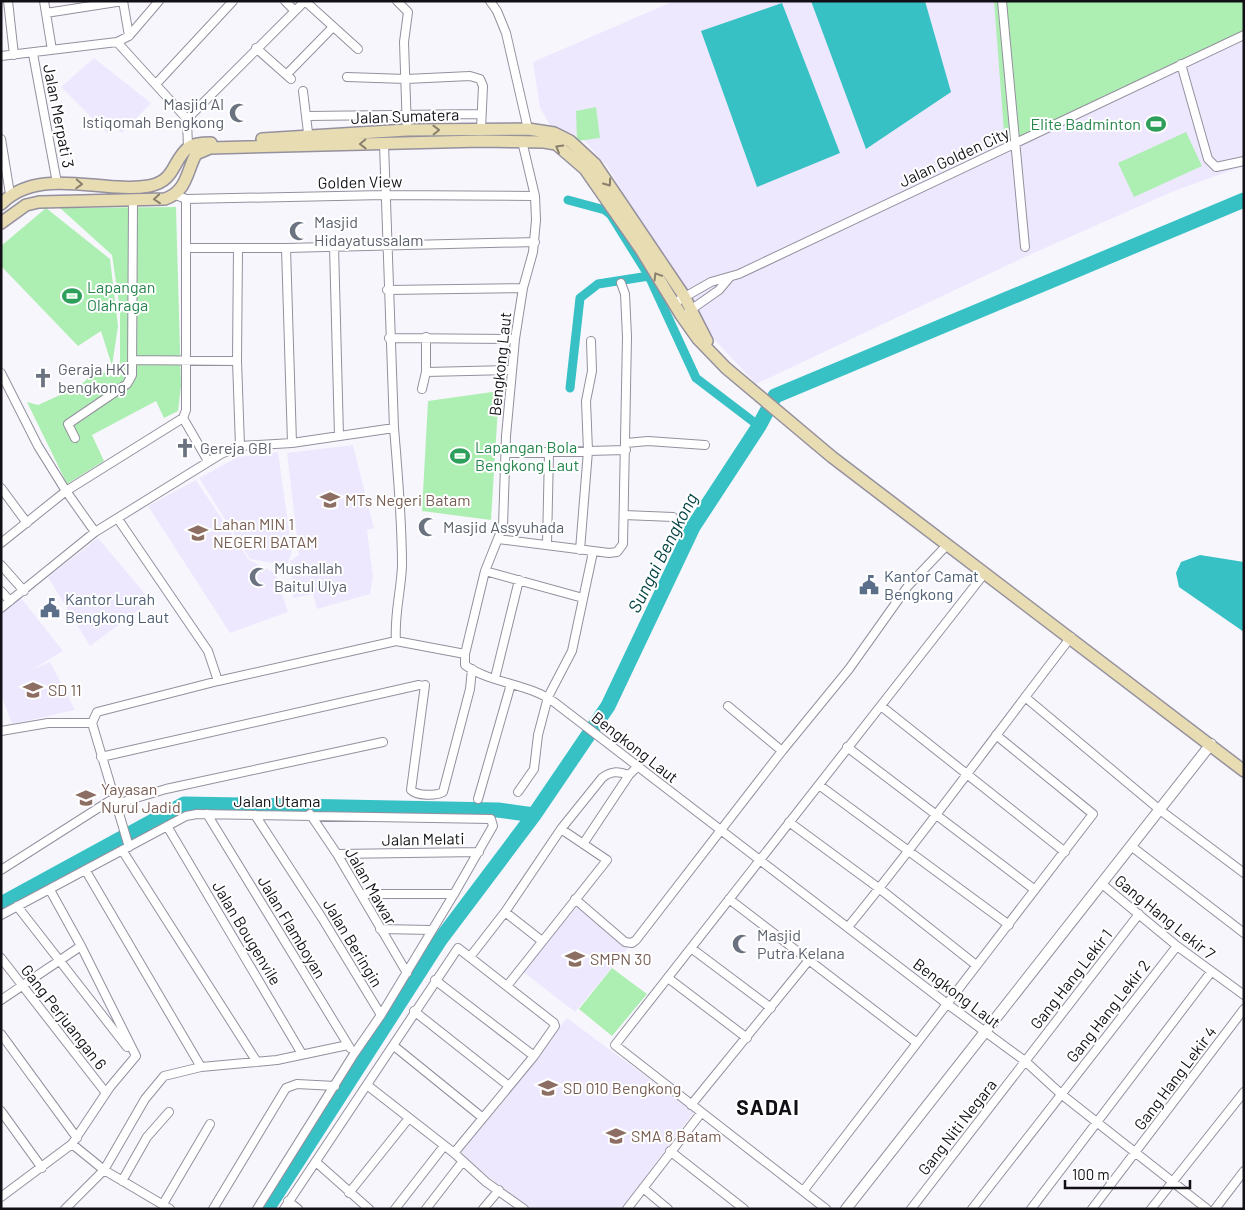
<svg xmlns="http://www.w3.org/2000/svg" width="1245" height="1210" viewBox="0 0 1245 1210" font-family="Barlow,sans-serif">
  <rect width="100%" height="100%" fill="#f8f6fd"/>
  <!-- built -->
  <path fill="#eee8fe" d="M674 1H1244V166L1174 191 1027 256 756 384 710 335 607 166 581 137 550 125 540 108 533 62Z
    M94 58 151 103 122 133 115 127 107 133 61 87Z
    M353 445 374 528 367 530 373 576 370 594 317 609 313 594 293 598 290 561 299 555 287 453Z
    M278 452 292 552 287 565 250 559 199 478 238 457Z
    M196 480 249 560 275 573 288 612 230 633 148 506Z
    M98 538 151 601 90 646 48 577Z
    M21 598 63 651 32 670 50 662 75 710 12 724 1 694V613Z
    M578 906 628 948 575 1012 521 970Z
    M567 1018 694 1112 621 1209H530L457 1152Z"/>
  <!-- green -->
  <path fill="#adefb3" d="M994 1H1244V33L1005 145Z
    M596 107 600 138 577 141 576 111Z
    M1186 132 1202 166 1134 197 1118 163Z
    M176 207 181 386 178 411 164 418 156 401 92 435 104 461 67 484 27 402 38 405 80 386 97 369 112 376 120 361V310L112 255 60 208Z
    M46 208 110 259 118 326 112 366 101 331 78 346 1 266V246Z
    M499 391 491 520 422 511 428 401Z
    M612 968 647 994 612 1036 579 1009Z"/>
  <!-- water -->
  <path fill="#37c1c5" d="M811 1H925L951 92 866 149Z
    M782 3 840 153 757 187 701 31Z
    M1200 555 1244 562V632L1179 587 1176 573 1181 562Z"/>
  <g fill="none" stroke-linecap="round" stroke-linejoin="round">
    <!-- canal -->
    <path stroke="#37c1c5" stroke-width="9" d="M568 200 605 210 611 215 649 276
      M570 388 580 298 598 284 649 276 696 378 759 426"/>
    <!-- river -->
    <path stroke="#37c1c5" stroke-width="15" d="M1 904 184 804 498 810 534 815
      M267 1209 440 940 534 815 608 706 693 527 759 426 775 396 1244 200"/>
    <defs>
      <path id="minor" d="M8 1 14 55
        M44 1 52 50
        M285 1 295 11
        M305 1 358 49
        M397 1 408 12 404 42 407 130
        M490 1 497 11 506 33 528 129
        M1002 1 1025 247
        M46 13 123 1 129 36
        M117 42 129 36 159 1
        M256 48 291 79
        M33 54 57 183
        M1 56 117 42 187 119 188 148
        M1181 64 1208 159 1216 167 1244 161
        M287 74 333 27
        M347 77 406 79 470 76 480 79 483 86 481 129
        M156 84 233 1
        M303 91 309 141
        M307 116 481 114
        M187 119 305 1
        M1 139 10 194
        M522 141 535 196 536 220 533 252 523 288 515 339 506 436 503 526 485 571 465 654V665C491 684 528 683 554 702L946 1003 1025 1061 1061 1094 1207 1209
        M186 199 384 195 535 196
        M334 246 339 436
        M187 248H286L535 242
        M238 248 237 361 240 446
        M286 248 292 443
        M387 290 523 288
        M674 303 711 282 739 274 1244 35
        M689 311 719 290 729 278
        M389 338 515 339
        M132 360 237 361
        M426 372 512 370
        M1 373 38 446 66 491 1 543
        M422 389 426 372V337
        M183 418 208 461
        M394 428C398 474 402 520 402 566 401 591 394 615 396 641
        M75 438 68 424 127 384 132 375 133 200
        M626 443 648 441 705 445
        M506 453 626 450
        M1 488 27 523
        M624 515 673 517
        M118 519 208 651 218 681
        M95 532 66 491 183 418 186 410V199L176 195
        M498 539 609 553 617 552 623 544 627 337 625 294 621 283
        M547 544 549 452
        M580 550 588 451 586 401 592 371 591 341
        M1 565 24 591
        M485 571 583 598
        M1 591 10 601
        M1 608 95 532 221 454 240 446 292 443 394 428 384 144
        M495 678 519 580
        M425 685 411 790C417 796 436 796 443 792L470 689 472 669
        M1025 697 1160 810 1244 873
        M728 706 782 751
        M881 706 1065 852
        M1 731 48 723H92
        M847 747 1035 890
        M101 757 419 685
        M819 785 1009 925
        M518 792 534 769 538 735 548 697 572 651 593 552
        M478 799 511 684
        M116 804 166 789 383 742
        M207 814 350 1048
        M310 814 337 854 407 973
        M255 815 322 918 381 1015 354 1054 257 1209
        M789 822 880 889 976 965
        M167 826 302 1054
        M583 844 629 775 638 766
        M1131 846 1244 933
        M129 847 92 723 97 712 218 681 396 641 465 654
        M122 850 257 1062
        M337 854 479 852
        M1 870 114 798
        M86 871 201 1067
        M1102 884 1177 946 1244 995
        M361 894H454L381 1015
        M575 899 625 942 632 943 636 940 782 751 849 669 908 586 947 545
        M729 899 917 1043
        M17 906 127 1047
        M505 912 542 941
        M1 915 186 816 197 814 491 819 493 826 454 894
        M848 927C925 833 996 734 1071 637
        M380 929 432 930
        M691 948 771 1008
        M470 957 505 912 561 829 602 778C611 771 617 771 629 775
        M1 958 106 1093
        M668 978 747 1038
        M435 980 534 1056
        M507 986 607 860 561 829
        M1 1000 81 946 50 890
        M414 1011 509 1086
        M1 1034 77 1138
        M394 1046 483 1118
        M367 1085 454 1153 486 1182 524 1209
        M691 1105 809 960
        M1 1111 42 1168
        M72 1144 104 1170 170 1209
        M670 1151 744 1209
        M316 1162 369 1209
        M122 1181 147 1137 169 1112
        M643 1188 668 1209
        M804 1190 1093 814 996 735
        M349 1193 409 1118
        M1 1197 72 1144 110 1087 136 1056 81 946
        M288 1201 298 1209
        M163 1204 210 1124
        M65 1209 104 1170 145 1099 164 1076 201 1067 277 1060 348 1045
        M213 1209 286 1088 297 1084 335 1086
        M284 1209 458 948 554 1023 555 1026 534 1056 454 1153
        M395 1209 444 1146
        M426 1209 463 1161
        M483 1209 499 1190
        M627 1209 701 1113
        M826 1209 615 1045 984 574
        M911 1209 1139 914
        M972 1209 1177 946
        M1031 1209 1211 972
        M1092 1209 1244 1009
        M1151 1209 1244 1092
        M1215 1209 1244 1171"/>
      <path id="tertiary" d="M846 1209 1211 744"/>
      <path id="secondary" d="M262 139 407 130 528 129 554 133 570 141 595 164 684 296 707 341
        M1 204C39 165 102 194 149 186 176 181 172 160 189 147 195 143 204 143 211 143
        M1 223 26 205 39 202 165 199C187 191 186 173 196 154L210 148 481 141 544 142 556 144 585 169 640 248 681 315 698 339 726 368 832 457 1244 771"/>
    </defs>
    <!-- minor casing -->
    <use href="#minor" stroke="#94909e" stroke-width="10"/>
    <!-- tertiary casing -->
    <use href="#tertiary" stroke="#94909e" stroke-width="12"/>
    <!-- secondary casing -->
    <use href="#secondary" stroke="#94909e" stroke-width="14"/>
    <!-- minor -->
    <use href="#minor" stroke="#fff" stroke-width="8"/>
    <!-- tertiary -->
    <use href="#tertiary" stroke="#fff" stroke-width="10"/>
    <!-- secondary -->
    <use href="#secondary" stroke="#e8dcb2" stroke-width="11"/>
  </g>
  <!-- one-way arrows -->
  <defs><path id="oneway-chevron" d="M-2-3.5L2.5 0L-2 3.5" fill="none" stroke-width="1.6" stroke-linecap="round" stroke-linejoin="round" transform="scale(1.25)"/></defs>
  <g stroke="#88806c">
    <use href="#oneway-chevron" transform="translate(436 130) rotate(-1)"/>
    <use href="#oneway-chevron" transform="translate(363 144) rotate(179)"/>
    <use href="#oneway-chevron" transform="translate(559 148) rotate(-150)"/>
    <use href="#oneway-chevron" transform="translate(608 183) rotate(55)"/>
    <use href="#oneway-chevron" transform="translate(79 184) rotate(3)"/>
    <use href="#oneway-chevron" transform="translate(157 199) rotate(175)"/>
    <use href="#oneway-chevron" transform="translate(657 276) rotate(-121)"/>
  </g>
  <!-- icons -->
  <defs>
    <symbol id="mosque-bare" viewBox="-9 -9 18 18"><path d="M3.5-4.9A6 6 0 1 0 3.5 4.9A5 5 0 1 1 3.5-4.9Z" fill="#6b7280" stroke="#fff" stroke-width="2.5" paint-order="stroke"/></symbol>
    <symbol id="stadium-bare" viewBox="-9 -9 18 18"><path d="M0-5a6.5 5 0 1 0 0 10a6.5 5 0 1 0 0-10ZM-3.5-1.8h7v3.6h-7Z" fill="#2e9e5b" stroke="#fff" stroke-width="2.5" paint-order="stroke"/></symbol>
    <symbol id="church-bare" viewBox="-9 -9 18 18"><path d="M-1.2-6h2.4v3.5h3.3v2.4h-3.3V6h-2.4V-.1h-3.3v-2.4h3.3Z" fill="#6b7280" stroke="#fff" stroke-width="2.5" paint-order="stroke"/></symbol>
    <symbol id="school-bare" viewBox="-9 -9 18 18"><path d="M0-5L7-2L0 1L-7-2ZM-4 1L0 2.5L4 1V4Q0 6-4 4Z" fill="#8d6e63" stroke="#fff" stroke-width="2.5" paint-order="stroke"/></symbol>
    <symbol id="civic-bare" viewBox="-9 -9 18 18"><path d="M-.6-6.5H3V-4.5H.6V-3L4-1V1h2V6H-6V1h2V-1L-.6-3ZM-1.2 2.5V6h2.4V2.5Z" fill="#5c6f8a" stroke="#fff" stroke-width="2.5" paint-order="stroke"/></symbol>
  </defs>
  <g fill-rule="evenodd">
    <use href="#mosque-bare" x="225" y="99" width="28" height="28"/>
    <use href="#stadium-bare" x="1142" y="110" width="28" height="28"/>
    <use href="#mosque-bare" x="285" y="217" width="28" height="28"/>
    <use href="#stadium-bare" x="58" y="282" width="28" height="28"/>
    <use href="#church-bare" x="29" y="364" width="28" height="28"/>
    <use href="#church-bare" x="171" y="434" width="28" height="28"/>
    <use href="#stadium-bare" x="446" y="442" width="28" height="28"/>
    <use href="#school-bare" x="316" y="486" width="28" height="28"/>
    <use href="#mosque-bare" x="414" y="513" width="28" height="28"/>
    <use href="#school-bare" x="184" y="519" width="28" height="28"/>
    <use href="#mosque-bare" x="245" y="563" width="28" height="28"/>
    <use href="#civic-bare" x="855" y="571" width="28" height="28"/>
    <use href="#civic-bare" x="36" y="594" width="28" height="28"/>
    <use href="#school-bare" x="19" y="676" width="28" height="28"/>
    <use href="#school-bare" x="72" y="784" width="28" height="28"/>
    <use href="#mosque-bare" x="728" y="930" width="28" height="28"/>
    <use href="#school-bare" x="561" y="945" width="28" height="28"/>
    <use href="#school-bare" x="534" y="1074" width="28" height="28"/>
    <use href="#school-bare" x="602" y="1122" width="28" height="28"/>
  </g>
  <g text-anchor="middle" stroke-width="4" stroke-linejoin="round" paint-order="stroke">
    <!-- worship labels -->
    <g font-size="16" fill="#5b616d" stroke="#fff" text-anchor="start">
      <text x="224" y="110" text-anchor="end">Masjid Al<tspan x="224" dy="18">Istiqomah Bengkong</tspan></text>
      <text x="314" y="228">Masjid<tspan x="314" dy="18">Hidayatussalam</tspan></text>
      <text x="58" y="375">Geraja HKI<tspan x="58" dy="18">bengkong</tspan></text>
      <text x="200" y="454">Gereja GBI</text>
      <text x="443" y="533">Masjid Assyuhada</text>
      <text x="274" y="574">Mushallah<tspan x="274" dy="18">Baitul Ulya</tspan></text>
      <text x="757" y="941">Masjid<tspan x="757" dy="18">Putra Kelana</tspan></text>
    </g>
    <!-- street labels -->
    <g font-size="16" fill="#121016" stroke="#fff">
      <text transform="translate(59 116) rotate(79)" y="6">Jalan Merpati 3</text>
      <text transform="translate(405 116) rotate(-2)" y="6">Jalan Sumatera</text>
      <text transform="translate(954 157) rotate(-25)" y="6">Jalan Golden City</text>
      <text transform="translate(360 182) rotate(-1)" y="6">Golden View</text>
      <text transform="translate(500 364) rotate(-84)" y="6">Bengkong Laut</text>
      <text transform="translate(635 747) rotate(38)" y="6">Bengkong Laut</text>
      <text x="277" y="807">Jalan Utama</text>
      <text transform="translate(423 839) rotate(-1)" y="6">Jalan Melati</text>
      <text transform="translate(371 886) rotate(60)" y="6">Jalan Mawar</text>
      <text transform="translate(1165 917) rotate(39)" y="6">Gang Hang Lekir 7</text>
      <text transform="translate(292 927) rotate(59)" y="6">Jalan Flamboyan</text>
      <text transform="translate(247 933) rotate(59)" y="6">Jalan Bougenvile</text>
      <text transform="translate(353 943) rotate(59)" y="6">Jalan Beringin</text>
      <text transform="translate(1071 979) rotate(-52)" y="6">Gang Hang Lekir 1</text>
      <text transform="translate(957 993) rotate(37)" y="6">Bengkong Laut</text>
      <text transform="translate(1108 1011) rotate(-52)" y="6">Gang Hang Lekir 2</text>
      <text transform="translate(64 1017) rotate(52)" y="6">Gang Perjuangan 6</text>
      <text transform="translate(1175 1078) rotate(-53)" y="6">Gang Hang Lekir 4</text>
      <text transform="translate(957 1127) rotate(-52)" y="6">Gang Niti Negara</text>
    </g>
    <!-- leisure labels -->
    <g font-size="16" fill="#27864d" stroke="#fff" text-anchor="start">
      <text x="1141" y="130" text-anchor="end">Elite Badminton</text>
      <text x="87" y="293">Lapangan<tspan x="87" dy="18">Olahraga</tspan></text>
      <text x="475" y="453">Lapangan Bola<tspan x="475" dy="18">Bengkong Laut</tspan></text>
    </g>
    <!-- education labels -->
    <g font-size="16" fill="#785e54" stroke="#fff" text-anchor="start">
      <text x="345" y="506">MTs Negeri Batam</text>
      <text x="213" y="530">Lahan MIN 1<tspan x="213" dy="18">NEGERI BATAM</tspan></text>
      <text x="48" y="696">SD 11</text>
      <text x="101" y="795">Yayasan<tspan x="101" dy="18">Nurul Jadid</tspan></text>
      <text x="590" y="965">SMPN 30</text>
      <text x="563" y="1094">SD 010 Bengkong</text>
      <text x="631" y="1142">SMA 8 Batam</text>
    </g>
    <!-- service labels -->
    <g font-size="16" fill="#4e5e75" stroke="#fff" text-anchor="start">
      <text x="884" y="582">Kantor Camat<tspan x="884" dy="18">Bengkong</tspan></text>
      <text x="65" y="605">Kantor Lurah<tspan x="65" dy="18">Bengkong Laut</tspan></text>
    </g>
    <!-- water labels -->
    <g font-size="18" font-style="italic" fill="#034244" stroke="#fff">
      <text transform="translate(663 553) rotate(-63)" y="6">Sungai Bengkong</text>
    </g>
    <!-- district labels -->
    <g font-size="21" font-weight="bold" letter-spacing="1" fill="#121016" stroke="#fff">
      <text x="768" y="1115">SADAI</text>
    </g>
  </g>
  <!-- border -->
  <rect width="1245" height="1210" fill="none" stroke="#121016" stroke-width="5"/>
  <!-- scale -->
  <path d="M1065 1180v8h125v-8" fill="none" stroke="#121016" stroke-width="2.5"/>
  <text x="1072" y="1180" font-size="15" fill="#121016" stroke="#ffffff" stroke-width="4" paint-order="stroke">100 m</text>
</svg>
